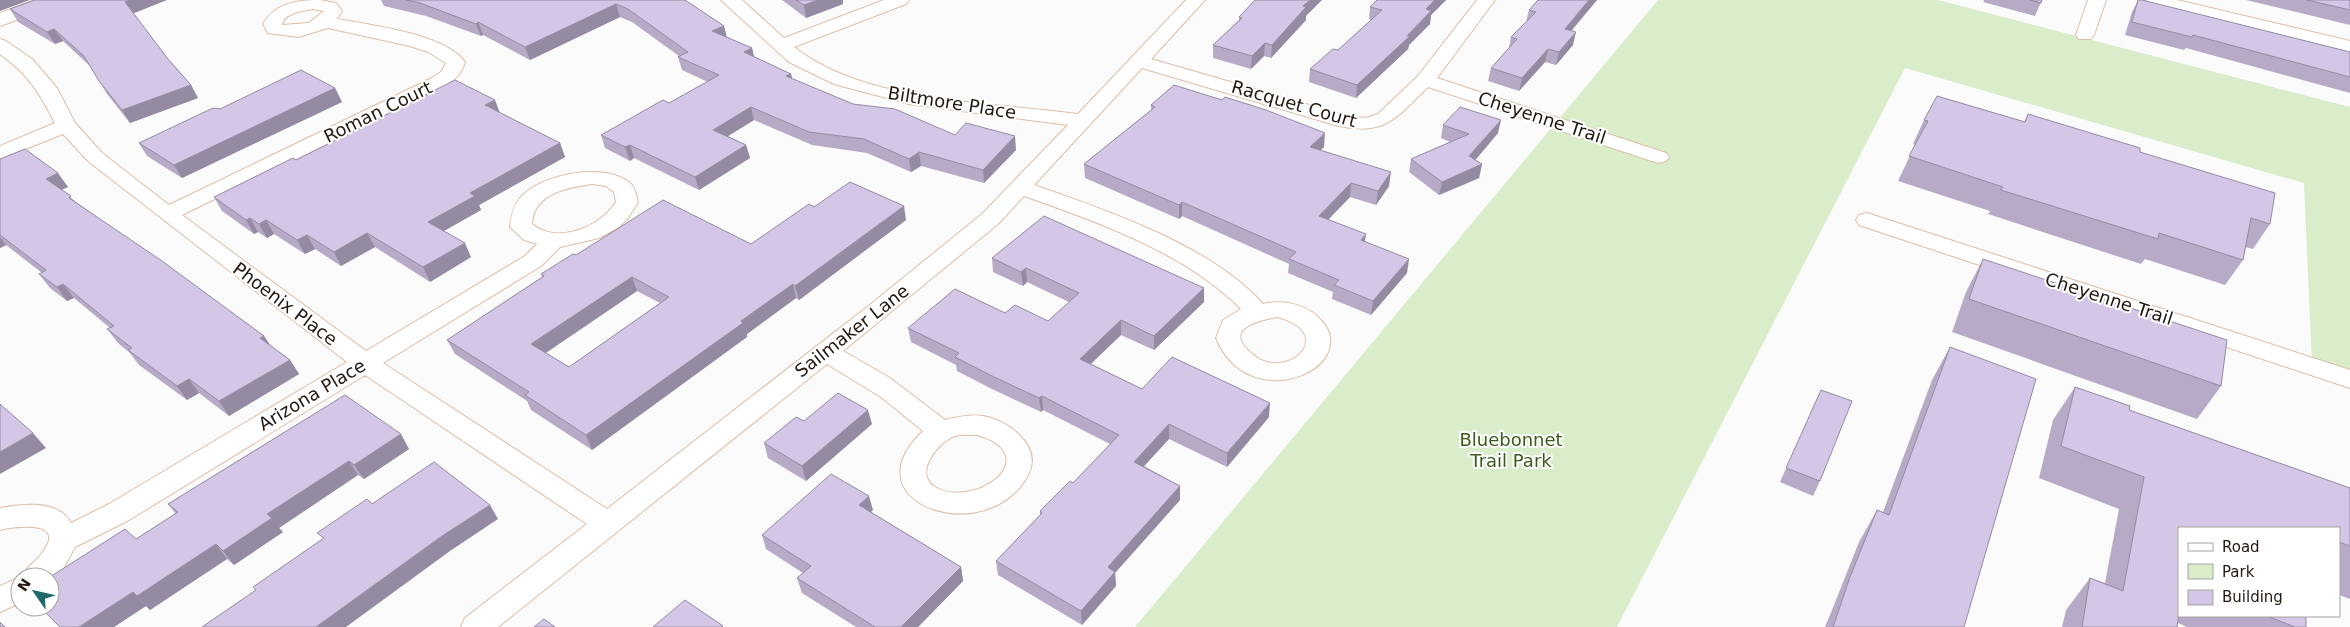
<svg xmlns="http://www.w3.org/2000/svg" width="2350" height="627" viewBox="0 0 2350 627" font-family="'DejaVu Sans',sans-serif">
  <rect width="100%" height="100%" fill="#fbfbfb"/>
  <!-- green -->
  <path fill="#d9edca" d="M1658 0H1938L2350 107V379L2312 366 2304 183 1905 68 1617 627H1135Z"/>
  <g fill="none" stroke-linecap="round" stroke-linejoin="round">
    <defs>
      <path id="minor" d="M320 0 336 3 342 11 337 19C370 25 446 34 465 62 462 74 454 80 444 87L182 215 366 351 525 256 537 244 524 240 510 227C511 216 513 207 520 198 540 174 606 161 631 184 636 189 636 196 638 202L628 218 619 227 599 238 560 247 541 266 383 363 607 509 871 304 982 214 1068 125 909 104 834 84 789 62 721 0H742L784 38 884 0H909L906 4 794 47C864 103 991 102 1078 114L1186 0H1205L1151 59 1344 115 1366 118 1378 114 1418 76 1477 0H1495L1437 78 1666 153 1669 157 1666 161 1659 163 1652 161 1428 87C1395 119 1384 137 1335 125L1142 68 1034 185C1106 210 1212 246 1263 304 1281 300 1302 303 1317 316 1370 364 1250 421 1216 338L1223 320 1241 309C1186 253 1096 221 1024 196L998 224 843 351 890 378 945 420C957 417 971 414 983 416 1007 420 1042 445 1029 473 991 551 845 505 923 431L881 397 827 364 498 627H461L465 618 587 524 365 375 129 520 75 547 62 571 50 582V577H21C27 567 35 562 42 553 68 520 17 526 0 530V508C22 504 58 499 71 523L109 504 347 362 88 161 63 134 0 159V146L55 123C39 92 28 74 0 54V39L6 41 32 59 57 88 75 123 102 153 169 205 430 79 441 72 446 63 428 52 410 46 328 28 298 37 268 33 263 24C275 3 297 0 320 0ZM313 9 324 11 309 23 282 25C284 13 302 11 313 9ZM592 184 606 186 614 192 616 202C600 227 558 245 532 224 534 193 566 188 592 184ZM1277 317C1340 333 1286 385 1251 353 1223 329 1257 321 1277 317ZM978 435C984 437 991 440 996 443 1032 470 967 507 935 487 913 473 938 442 955 436 962 434 971 435 978 435Z
        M2088 0H2106L2094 35 2091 39H2079L2076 35Z
        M2146 0H2177L2350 41V53L2149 4Z
        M1867 213 2350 370V388L1859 225 1856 220 1859 215Z
        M20 577V603L0 612V586Z"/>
      <path id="tertiary" d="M35 0H64L61 4 0 26V13Z"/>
    </defs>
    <!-- minor casing -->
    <use href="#minor" stroke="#ddbea6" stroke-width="2"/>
    <!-- tertiary casing -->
    <use href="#tertiary" stroke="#ddbea6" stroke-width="2"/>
    <!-- minor -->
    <use href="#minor" fill="#fff" fill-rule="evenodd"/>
    <!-- tertiary -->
    <use href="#tertiary" fill="#fff" fill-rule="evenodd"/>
  </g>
  <!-- wall -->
  <path fill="#b6aac7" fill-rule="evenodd" d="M381 0H685L724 26 727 37 752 48 754 57 791 74 792 79 853 104 955 135 1016 150 984 183 921 166 911 172 867 153 812 145 754 120 728 136 746 145 750 158 699 190 634 158 630 161 605 148 601 135 669 103 708 82 682 70 678 57 679 56 632 22 620 17 530 60 483 35 481 36 426 16 384 6Z
    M782 0H843V4L806 18Z
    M1377 0H1446L1431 15 1430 24 1409 45 1408 49 1356 98 1309 82 1310 69 1338 50 1371 20 1369 19 1370 7Z
    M1538 0H1597L1571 31 1573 45 1556 65 1545 62 1519 91 1488 81 1491 68 1509 48 1511 37 1526 22 1529 10Z
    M1984 0H2042L2035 16 1983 2Z
    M2138 0 2350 52V93L2186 48 2184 50 2125 35 2132 12Z
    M2246 0H2350V25Z
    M10 9 134 14 168 59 191 85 198 98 130 123 107 94 91 67 63 41 55 44 18 22Z
    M1306 16V20L1271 58 1264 56 1251 69 1213 58V45L1239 20V17Z
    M335 88 342 102 182 178 147 156 139 143 220 109Z
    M1151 105 1324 147 1320 150 1389 186 1376 205 1350 197 1328 220 1365 242 1407 273 1371 315 1332 299 1333 292 1288 273 1289 264 1182 216 1179 219 1085 178 1084 164 1151 110Z
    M500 113 560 143 565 157 479 205 481 210 444 231 471 257 430 282 375 247 341 266 315 249 305 254 274 234 267 238 258 232 254 234 222 211 214 197 296 160Z
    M2028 114 2140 152 2270 224 2253 249 2245 247 2243 260 2225 285 2145 259 2141 264 1988 214 1990 211 1898 181 1915 145 1913 144 1924 120 2024 122Z
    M1443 125 1498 133 1475 160 1482 164 1479 178 1439 195 1409 172 1411 159 1450 142 1441 138Z
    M0 159 68 187 62 190 76 202 264 336 271 346 290 360 299 374 229 416 199 393 187 400 139 365 130 353 118 343 107 329 110 328 74 298 67 301 50 288 39 274 42 273 6 245 0 248Z
    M814 207 906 220 799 300 796 298 747 334V337L592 450 531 410 527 401 455 354 447 340 542 277 541 274 576 255 751 244ZM637 291 660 303 569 367 546 353Z
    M992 258 1204 288V302L1154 350 1121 335 1091 364 1142 389 1269 417 1227 467 1169 439 1144 466 1180 486V500L1115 573 1116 586 1082 625 998 575 996 561 1040 515V511L1073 483 1110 444 1043 410 1041 412 992 389 957 371 956 365 911 342 908 328 1005 313 1048 321 1069 302 1027 282 1023 286 993 272Z
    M1983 259 2221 386 2197 419 1952 332 1966 292Z
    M1950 347 1964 627H1825L1832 610 1859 542 1877 510 1883 512 1932 380Z
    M2075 387 2129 410 2350 488V599L2339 595V528H2179V616H2306V627H2187L2178 623 2177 627H2062L2066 610 2090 578 2105 583 2119 509 2039 478 2053 420Z
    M1821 390 1820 481 1813 496 1780 482Z
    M345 395 409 449 364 479 358 475 279 528 283 532 234 565 227 559 150 610 146 606 114 627H60L136 539 176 514 168 504Z
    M804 421 872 424 806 481 768 458 764 443Z
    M873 510 871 512 961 567 963 581 918 627H856L802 593 797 578 803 573 766 549 762 535Z"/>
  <!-- shaded-wall -->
  <path fill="#948ba2" d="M0 0H30L0 11Z
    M129 0H167L132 14 125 2Z
    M818 0H843V4L806 18 804 5Z
    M1310 0H1322L1306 16V20L1271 58 1272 45 1303 6Z
    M1435 0H1446L1431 15 1430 24 1409 45 1408 49 1356 98 1357 85 1426 9Z
    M1589 0H1597L1562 42 1565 29Z
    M616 4 620 17 530 60 525 47Z
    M478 22 483 35 481 36 476 24Z
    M724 26 727 39 712 31Z
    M54 29 63 41 55 44 47 32Z
    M1576 32 1573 45 1556 65 1559 52Z
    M1265 43 1264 56 1251 69 1252 56Z
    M752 48 755 61 744 52Z
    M1548 49 1545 62 1519 91 1522 78Z
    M791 74 794 87 786 76Z
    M191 85 198 98 130 123 122 110Z
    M335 88 342 102 182 178 174 165Z
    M495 100 500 113 485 105Z
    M751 107 754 120 717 143 713 130Z
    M1501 120 1498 133 1467 170 1469 156Z
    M1325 133 1324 147 1309 161 1310 147Z
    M1015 136 1016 150 984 183 983 170Z
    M560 143 565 157 479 205 481 210 435 236 428 222 470 193Z
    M630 145 634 158 630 161 625 147Z
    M746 145 750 158 699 190 695 177Z
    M919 152 921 166 911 172 909 159Z
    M1482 164 1479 178 1439 195 1442 182Z
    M1391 172 1389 186 1376 205 1378 191Z
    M58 173 68 187 56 192 46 179Z
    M1351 183 1350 197 1318 230 1319 216Z
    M1182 202V216L1179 219V205Z
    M904 206 906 220 799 300 795 286Z
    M250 218 258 232 254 234 246 220Z
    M266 220 274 234 267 238 259 224Z
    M367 233 375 247 341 266 334 252Z
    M1366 234 1364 248 1361 240Z
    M307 235 315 249 305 254 297 240Z
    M0 237 6 245 0 248Z
    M465 243 471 257 430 282 423 267Z
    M1409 259 1407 273 1371 315 1373 301Z
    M1026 268 1027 282 1023 286 1021 272Z
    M632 277 637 291 538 358 531 344Z
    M63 284 74 298 67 301 57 287Z
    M793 284 796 298 747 334V337L592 450 586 435 741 321Z
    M1204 288V302L1154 350V336Z
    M1121 320V335L1081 373 1080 359Z
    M264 336 273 350 260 338Z
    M290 360 299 374 229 416 219 401Z
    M189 379 199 393 187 400 177 386Z
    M1042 396 1043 410 1041 412 1039 398Z
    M1270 403 1269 417 1227 467V453Z
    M868 410 872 424 806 481 802 466Z
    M1169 424V439L1135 476 1134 462Z
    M33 433 46 448 0 474V452Z
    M401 434 409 449 364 479 354 465Z
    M349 461 358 475 279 528 283 532 234 565 223 551 267 514Z
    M1180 486V500L1115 573 1116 586 1082 625 1081 611 1108 567Z
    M869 496 873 510 863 519 859 505Z
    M490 505 498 519 450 551 346 627H316L442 536Z
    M216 544 227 559 150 610 137 596Z
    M961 567 963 581 918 627H901Z
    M133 592 146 606 114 627H79Z"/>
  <!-- building -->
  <path fill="#d4c6e7" stroke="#948ba2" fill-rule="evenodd" d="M35 0H129L125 2 168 59 191 85 122 110 99 81 84 56 54 29 47 32 10 9Z
    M406 0H685L724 26 712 31 752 48 744 52 791 74 786 76 853 104 895 109 955 135 966 123 1015 136 983 170 919 152 909 159 864 139 809 132 751 107 713 130 746 145 695 177 630 145 625 147 601 135 663 100 669 103 719 75 678 57 688 52 628 9 616 4 525 47 478 22 476 24 420 3Z
    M796 0H818L804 5Z
    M1255 0H1310L1303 6 1306 7 1272 45 1265 43 1252 56 1213 45 1242 18 1239 17Z
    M1377 0H1435L1426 9 1431 11 1407 36H1410L1357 85 1310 69 1333 49 1338 50 1382 10 1370 7Z
    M1538 0H1589L1565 29 1576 32 1559 52 1548 49 1522 78 1491 68 1517 39 1511 37 1536 12 1529 10Z
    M2030 0H2042L2041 3Z
    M2138 0H2142L2350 52V77L2193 35 2192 37 2132 22Z
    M2307 0H2350V10Z
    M301 70 335 88 174 165 139 143 213 108 220 109Z
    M455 80 495 100 485 105 560 143 470 193 475 196 428 222 465 243 423 267 367 233 334 252 307 235 297 240 266 220 259 224 250 218 246 220 214 197 293 158 296 160Z
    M1174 85 1222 100 1225 97 1266 110 1325 133 1310 147 1391 172 1378 191 1351 183 1319 216 1366 234 1361 240 1409 259 1373 301 1334 285 1339 280 1289 259 1296 252 1182 202 1179 205 1084 164 1155 107 1151 105Z
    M1937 96 2025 122 2028 114 2140 148V152L2275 193 2270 224 2251 218 2243 260 2159 233 2158 239 2001 190 2003 187 1909 156 1928 121 1924 120Z
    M1460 107 1501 120 1469 156 1482 164 1442 182 1411 159 1469 134 1443 125Z
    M25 149 58 173 46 179 71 196 69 198 162 261 264 336 260 338 290 360 219 401 189 379 177 386 128 350 132 348 107 329 114 326 63 284 57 287 39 274 46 270 0 235V159Z
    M850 182 904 206 795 286 793 284 741 321 743 323 586 435 525 395 529 392 447 340 544 276 541 274 573 254 576 255 663 200 751 244 809 204 814 207ZM632 277 669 297 569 367 531 344Z
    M1044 216 1204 288 1154 336 1121 320 1080 359 1142 389 1172 357 1270 403 1227 453 1169 424 1134 462 1180 486 1108 567 1115 572 1081 611 996 561 1042 513 1040 511 1070 481 1073 483 1119 435 1042 396 1039 398 990 375 955 357 959 353 908 328 955 289 1005 313 1015 305 1048 321 1079 293 1026 268 1021 272 992 258Z
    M1983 259 2227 340 2221 386 1969 299Z
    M1950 347 2036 379 1964 627H1833L1850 577 1877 510 1889 515Z
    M2075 387 2130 406 2129 410 2350 488V546L2339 542V528H2179V613L2177 627H2082L2090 578 2123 591 2144 477 2061 446Z
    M1821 390 1852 401 1820 481 1786 468Z
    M838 393 868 410 802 466 764 443 796 417 804 421Z
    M345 395 401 434 354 465 349 461 267 514 272 518 223 551 216 544 137 596 133 592 79 627H60L40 607H50V577L125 529 136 539 178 512 168 504Z
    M0 404 33 433 0 452Z
    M434 462 490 505 442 536 316 627H202L256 590 253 587 324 538 317 533 367 499 372 504Z
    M831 474 869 496 859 505 961 567 901 627H875L797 578 811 566 762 535Z
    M685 600 723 626 721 627H653Z
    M2267 616H2306V627H2295Z
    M544 619 555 627H534Z
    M0 622 5 627H0Z"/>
  <g text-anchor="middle" stroke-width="4" stroke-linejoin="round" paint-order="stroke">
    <!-- street labels -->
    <g font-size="18" fill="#23180f" stroke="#fff">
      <text transform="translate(952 103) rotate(9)" y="6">Biltmore Place</text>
      <text transform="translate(1294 104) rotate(16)" y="6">Racquet Court</text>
      <text transform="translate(378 112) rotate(-26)" y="6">Roman Court</text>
      <text transform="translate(1542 118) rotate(18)" y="6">Cheyenne Trail</text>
      <text transform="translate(2109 299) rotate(18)" y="6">Cheyenne Trail</text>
      <text transform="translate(285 304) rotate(37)" y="6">Phoenix Place</text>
      <text transform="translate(852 331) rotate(-38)" y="6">Sailmaker Lane</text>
      <text transform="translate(312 395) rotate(-31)" y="6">Arizona Place</text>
    </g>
    <!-- park labels -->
    <g font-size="18" fill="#3a5a19" stroke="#fff">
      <text x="1511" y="446">Bluebonnet<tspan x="1511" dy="21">Trail Park</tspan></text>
    </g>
  </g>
  <!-- legend -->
  <rect x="2178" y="527" width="162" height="90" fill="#ffffff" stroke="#a7a39f"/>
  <rect x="2188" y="543" width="25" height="8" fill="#ffffff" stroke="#a7a39f"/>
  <text x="2222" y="552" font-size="15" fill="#23180f">Road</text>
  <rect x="2188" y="564" width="25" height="15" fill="#d9edca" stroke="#a7a39f"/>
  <text x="2222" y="577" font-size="15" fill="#23180f">Park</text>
  <rect x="2188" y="590" width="25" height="15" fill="#d4c6e7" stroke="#a7a39f"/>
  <text x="2222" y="602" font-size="15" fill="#23180f">Building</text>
  <!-- north arrow -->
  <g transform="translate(35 592) rotate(304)"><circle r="24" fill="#ffffff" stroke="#a7a39f"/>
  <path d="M0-4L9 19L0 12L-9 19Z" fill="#1d6a6a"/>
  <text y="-8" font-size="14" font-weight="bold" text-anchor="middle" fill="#23180f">N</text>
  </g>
</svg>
